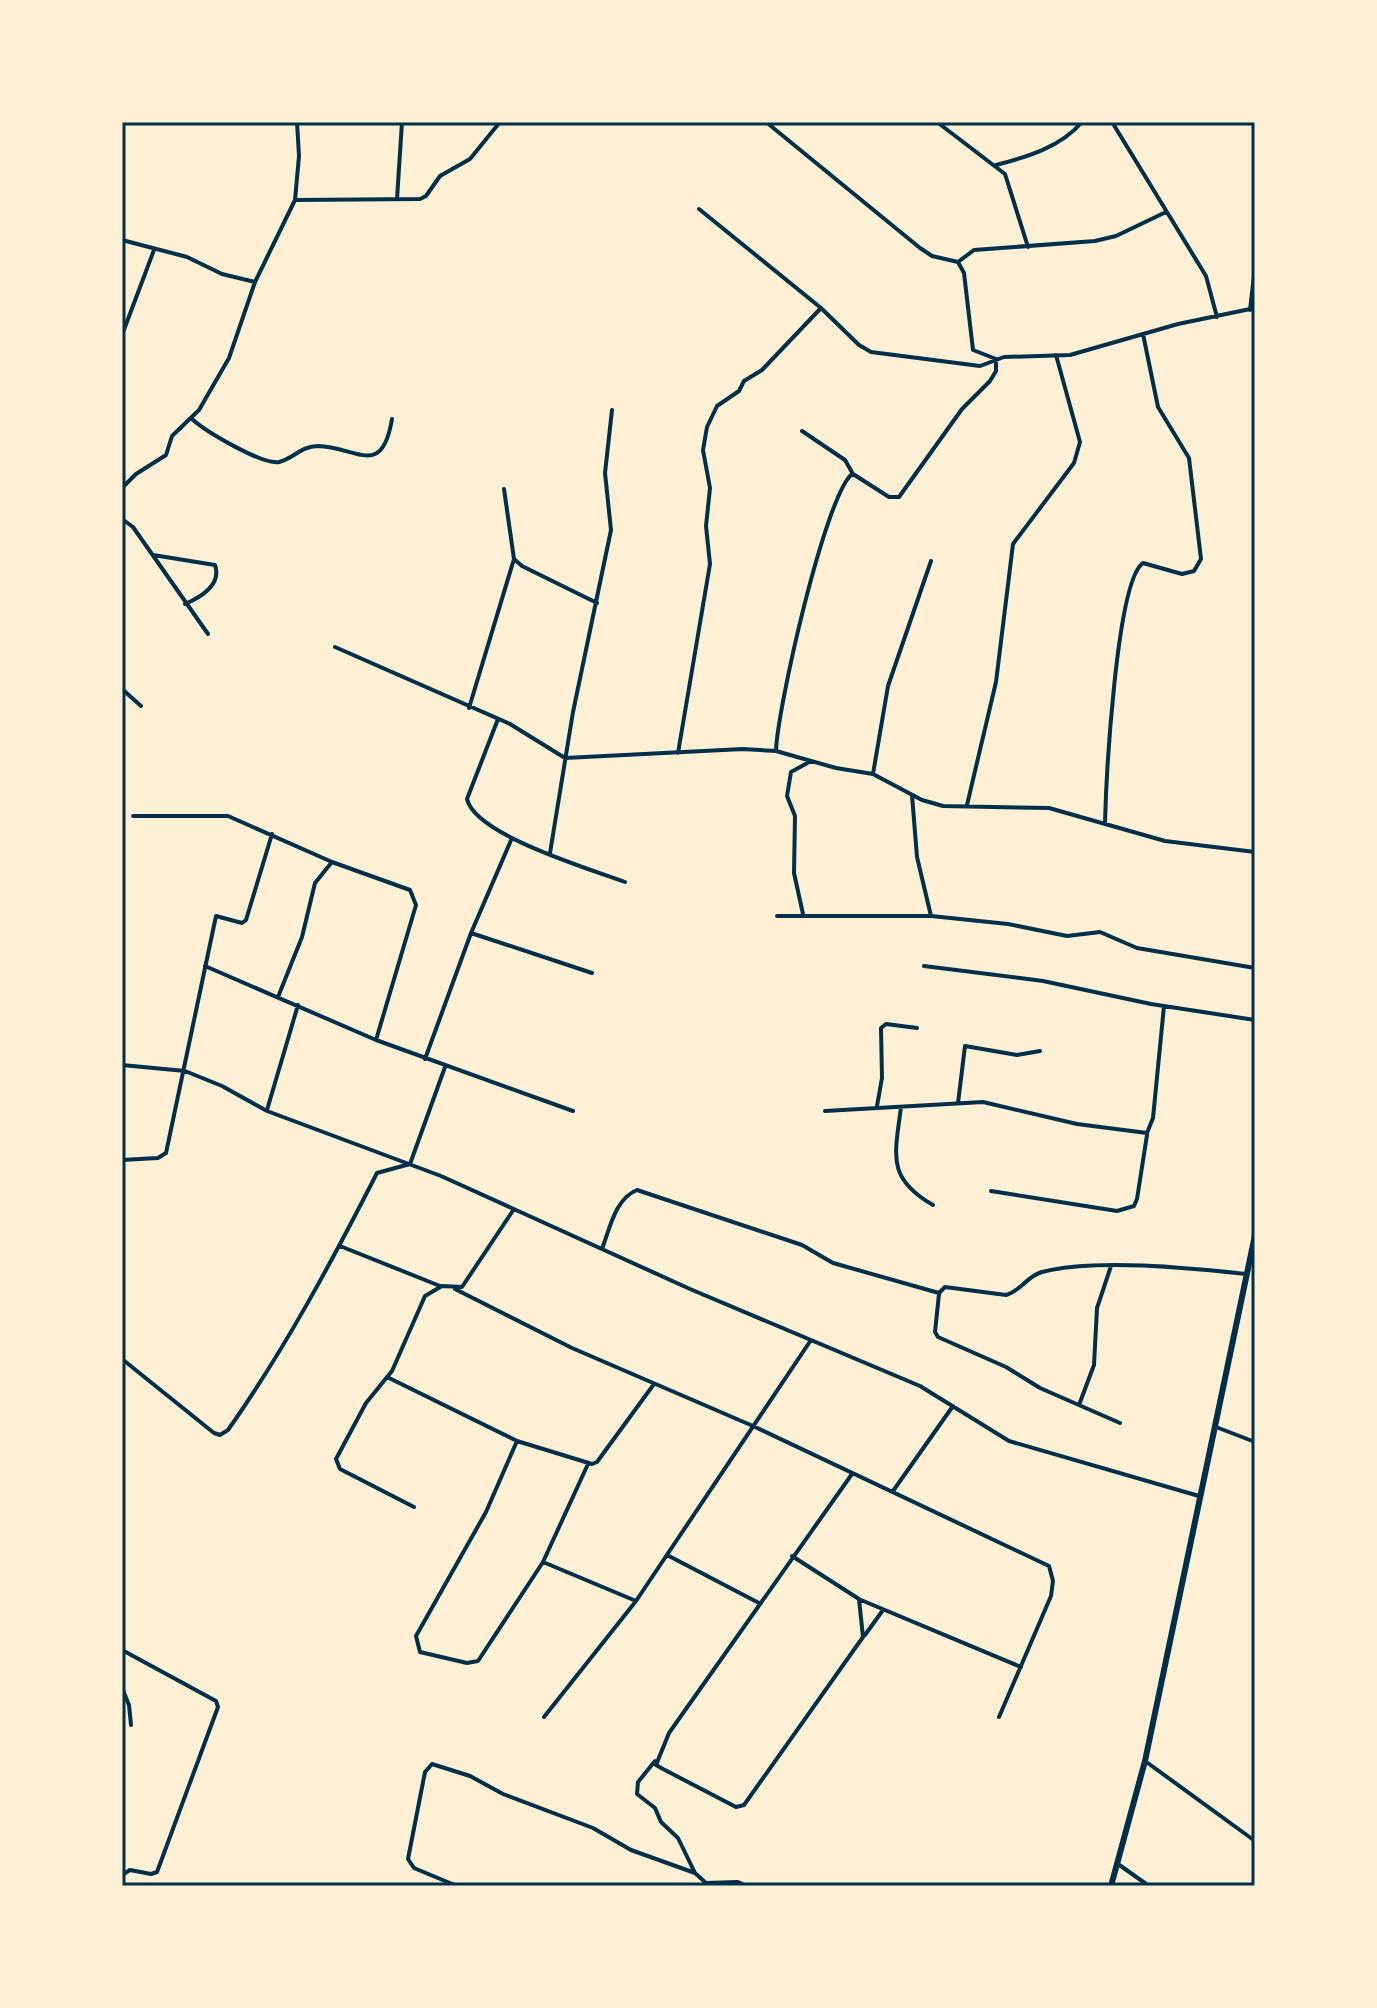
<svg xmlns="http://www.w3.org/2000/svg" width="1377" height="2008" viewBox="0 0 1377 2008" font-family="'Roboto Condensed',sans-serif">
  <rect width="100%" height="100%" fill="#fdf0d5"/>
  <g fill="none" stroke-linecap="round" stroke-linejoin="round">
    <!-- minor -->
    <path stroke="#003049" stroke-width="4" d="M766 122 920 248 932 256 958 262 964 273 973 350 996 359V371L990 381 962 409 899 497H889L853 474 845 460 802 431
      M937 122 1005 174 1028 247
      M1112 122 1206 276 1217 317
      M996 165C1027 157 1061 147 1082 122
      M397 199 402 122
      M295 200 420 199 426 196 440 176 470 159 500 122
      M699 209 821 308 859 345 871 352 980 366 1004 357 1070 355 1178 324 1255 308
      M122 240 187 257 222 274 255 282
      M958 262 974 250 1095 241 1116 236 1166 212
      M1250 310 1255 267
      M122 335 154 250
      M192 419C205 431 262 465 279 462 293 459 301 446 318 446 357 447 382 479 392 419
      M122 488 136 474 166 455 172 436 199 410 229 358 255 282 295 200 299 156 297 122
      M504 489 514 559 522 566 597 603
      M122 519 133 527 208 634
      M153 555 215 565C222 585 201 597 185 604
      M335 647 510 724 565 758 743 749 776 751 836 768 873 774 922 800 943 806 1049 808 1165 841 1255 852
      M122 689 141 706
      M469 708 514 559
      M498 719 467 799C475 835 590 869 625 882
      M776 751C777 710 825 496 852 474
      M678 753 710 564 706 526 710 488 703 450 707 427 717 406 739 391 744 381 762 370 821 308
      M873 774 888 686 931 561
      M912 795 917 857 931 916
      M967 805 996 682 1013 544 1074 463 1080 442 1056 355
      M133 816H228L332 862 410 890 416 905 376 1040
      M1105 823C1106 783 1116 581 1143 563L1182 574 1194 571 1201 559 1189 458 1158 407 1143 334
      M550 853 573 712 611 530 605 473 612 410
      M803 914 794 873 795 816 787 796 791 772 811 761
      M777 916H931L1008 924 1067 936 1100 932 1137 948 1255 968
      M471 933 592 973
      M205 966 376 1040 573 1111
      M924 966 1043 981 1151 1004 1255 1020
      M278 997 302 937 315 883 332 862
      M425 1059 471 933 512 838
      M122 1065 185 1071 222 1086 267 1111 441 1176 690 1289 920 1386 1009 1441 1199 1496
      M958 1103 965 1046 1017 1055 1040 1051
      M877 1106 882 1078 881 1028 886 1024 917 1028
      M901 1107C895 1155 886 1178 933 1205
      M267 1110 298 1005
      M825 1111 983 1102 1077 1124 1147 1133 1153 1118 1164 1006
      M122 1160 158 1158 166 1153 216 916 242 923 246 920 272 834
      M991 1191 1117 1211 1134 1206 1137 1199 1147 1135
      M340 1246 440 1286
      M602 1249C610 1228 615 1199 637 1190L802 1245 833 1263 939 1293 945 1287 1006 1295C1021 1291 1027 1276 1042 1272 1095 1258 1190 1268 1246 1274
      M455 1289 572 1348 753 1426 1049 1566 1053 1581 1051 1596 999 1717
      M939 1294 935 1332 938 1337 1006 1367 1040 1388 1120 1423
      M122 1359 214 1433 220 1435 228 1430C285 1349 332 1261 377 1173L410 1164 445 1067
      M387 1377 517 1441 592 1464 597 1462 654 1384
      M1079 1405 1094 1365 1097 1308 1111 1266
      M1216 1427 1255 1442
      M517 1441 486 1512 416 1636 420 1652 467 1663 478 1661 543 1562 588 1464
      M893 1491 953 1406
      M414 1507 340 1469 336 1459 366 1403 392 1371 425 1296 442 1286 462 1287 514 1209
      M667 1555 759 1603
      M792 1556 859 1599 863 1637 744 1805 736 1807 663 1769 656 1765 669 1733 852 1474
      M543 1562 636 1601
      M861 1600 1021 1667
      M865 1635 883 1610
      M122 1650 216 1701 218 1707 157 1872 151 1874 130 1870 122 1875
      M122 1688 129 1705 131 1725
      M544 1717 636 1601 811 1340
      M655 1761 638 1782 637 1794 655 1808 661 1822 678 1838 695 1873 706 1883 738 1882 747 1886
      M1145 1761 1255 1841
      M1118 1864 1149 1886
      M457 1886 414 1868 408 1859 425 1772 432 1764 470 1776 503 1794 593 1828 631 1850 695 1873"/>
    <!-- secondary -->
    <path stroke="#003049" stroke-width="6" d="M1111 1886 1145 1761 1255 1235"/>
  </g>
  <!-- border -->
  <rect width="1377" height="2008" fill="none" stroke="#fdf0d5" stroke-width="248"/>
  <rect x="124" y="124" width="1129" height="1760" fill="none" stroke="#003049" stroke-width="3"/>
</svg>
